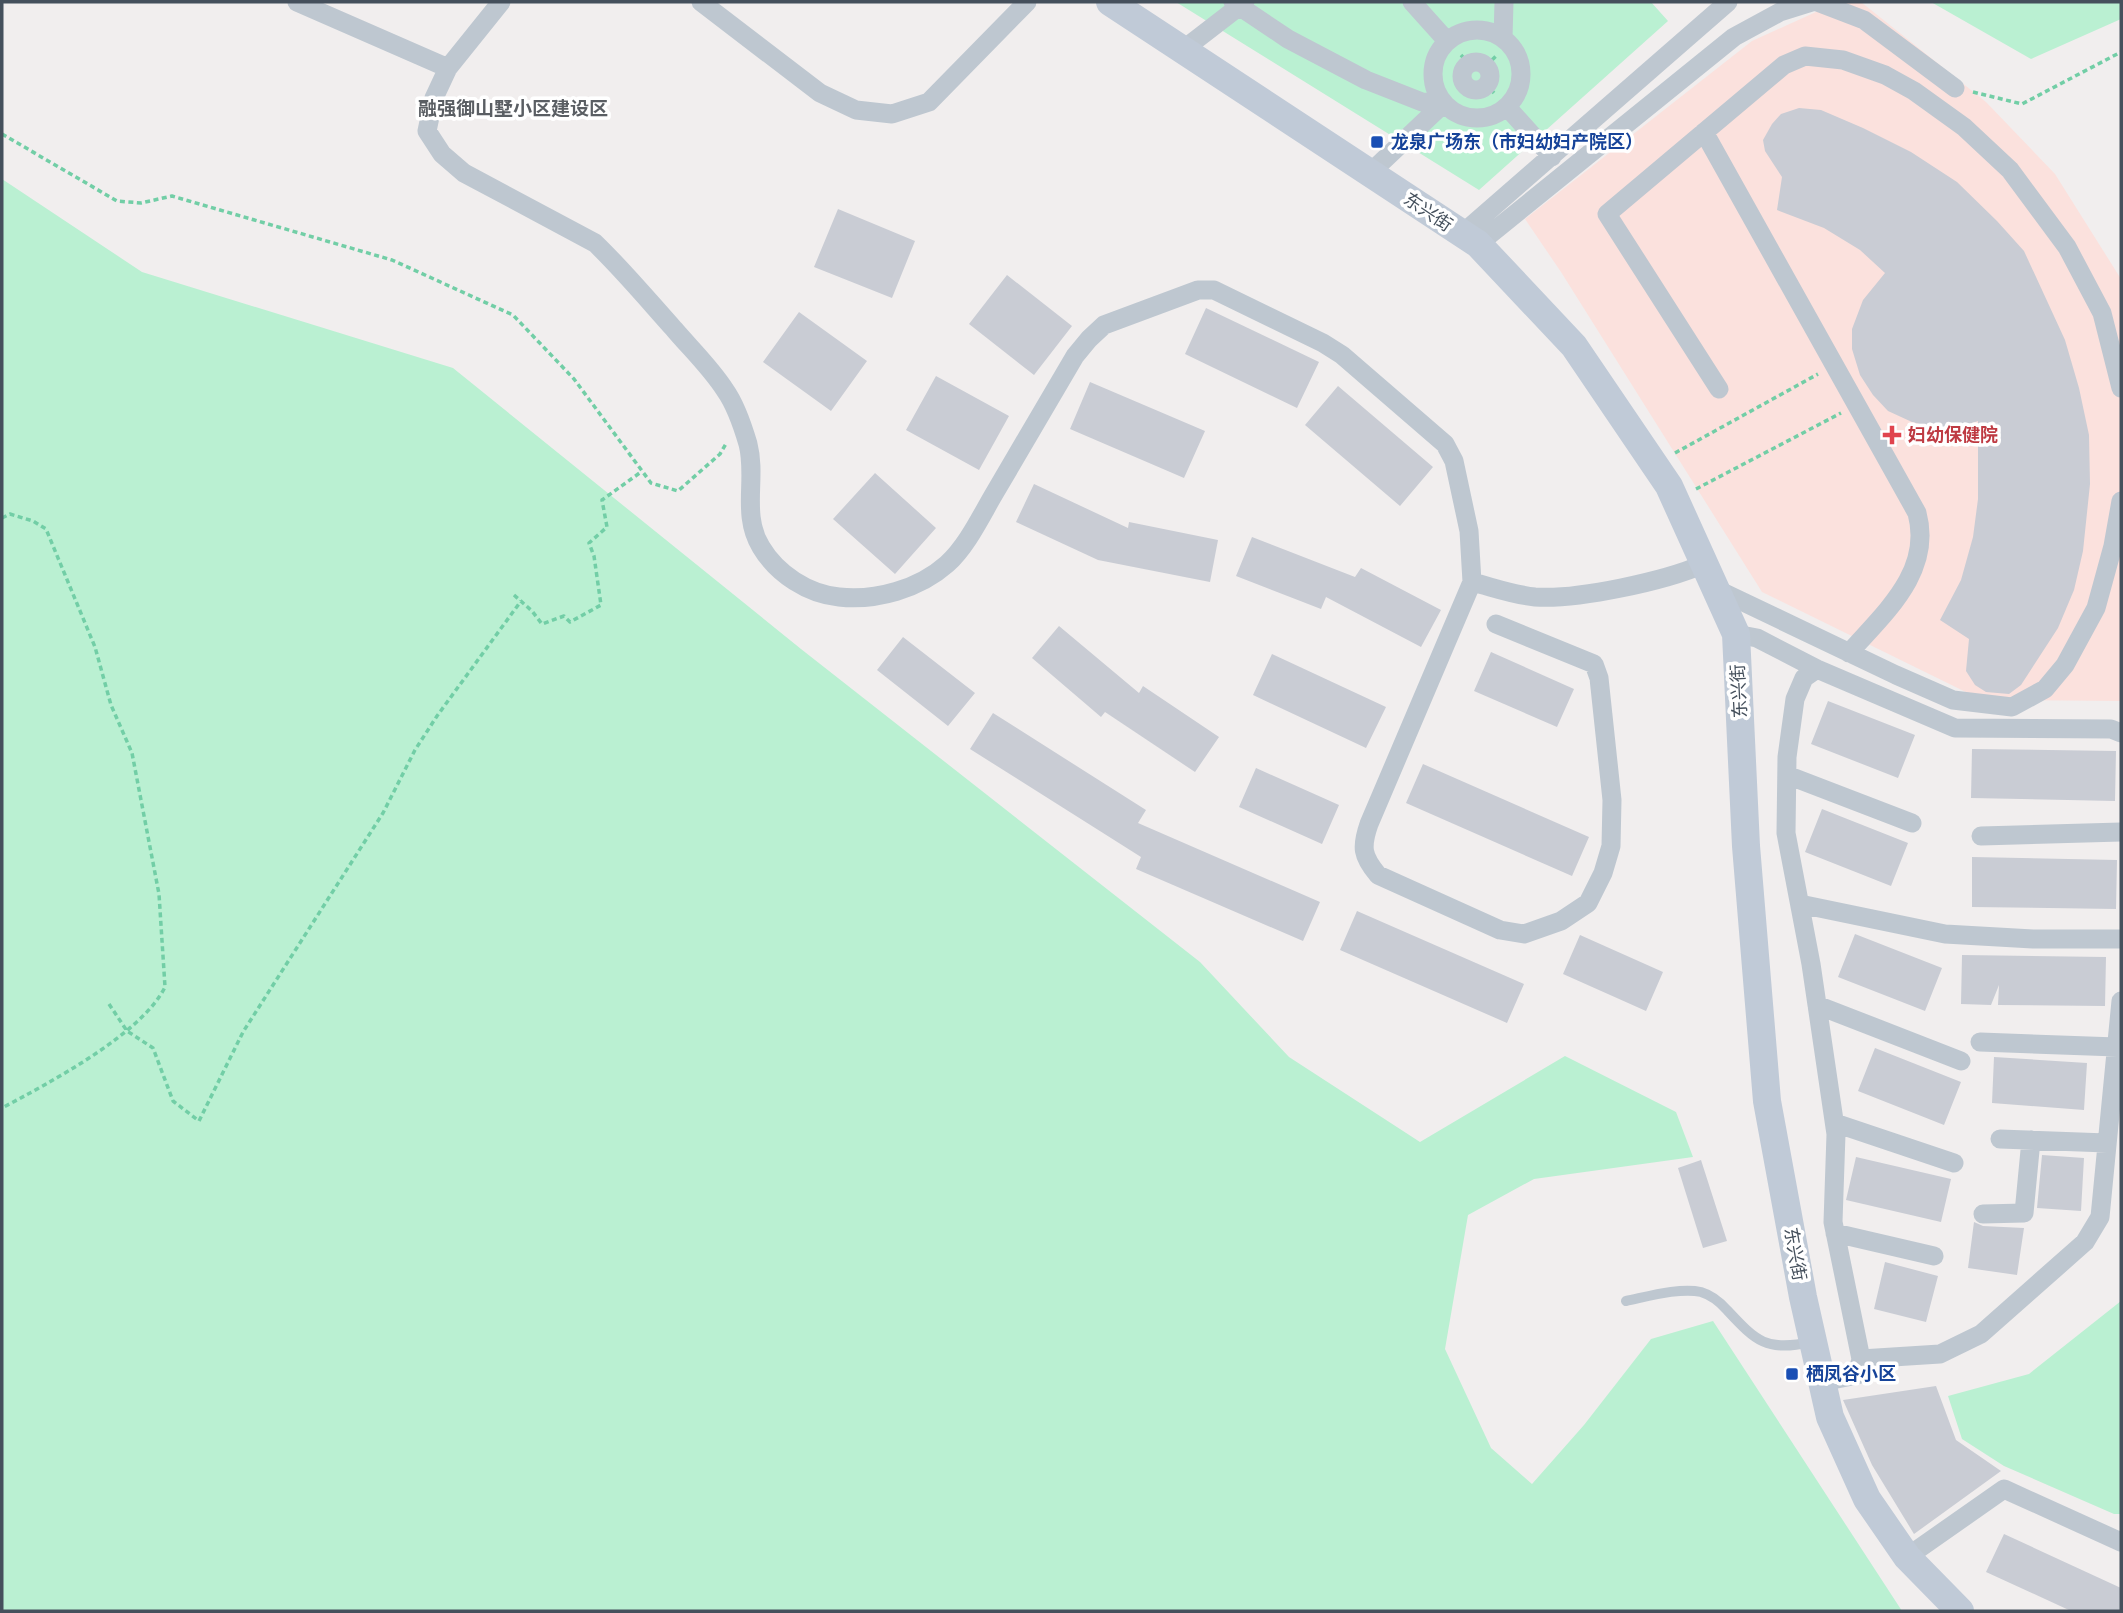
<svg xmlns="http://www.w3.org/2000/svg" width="2123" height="1613" viewBox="0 0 2123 1613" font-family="'Asap Condensed','Noto Sans SC',sans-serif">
  <rect width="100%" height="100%" fill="#f1eeee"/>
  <!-- medical -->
  <path fill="#fbe1dd" d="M1838 2H1861L1986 102 2055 174 2121 279V701L1982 700 1762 592 1561 272 1525 219 1752 41Z"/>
  <!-- green -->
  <path fill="#baf0d2" d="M1176 2H1651L1668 21 1479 190Z
    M1931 2H2121V19L2031 59Z
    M2 179 142 272 453 368 801 649 1200 962 1289 1057 1420 1142 1565 1056 1676 1112 1693 1157 1534 1179 1468 1215 1445 1349 1491 1448 1532 1484 1584 1425 1651 1339 1713 1321 1902 1611H2Z
    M2121 1301V1514H2114L2004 1466 1962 1439 1948 1396 2029 1374Z"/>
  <!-- building -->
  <path fill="#c9ccd4" d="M1799 108 1821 110 1863 128 1911 152 1957 182 1997 221 2024 251 2065 340 2079 388 2089 435 2090 484 2083 551 2074 590 2058 628 2021 685 2009 694 1986 692 1975 685 1966 671 1969 639 1940 620 1961 580 1973 537 1978 499V421L1958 428 1932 427 1912 422 1888 411 1873 395 1860 375 1852 349V329L1863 300 1885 273 1860 250 1824 228 1777 210 1782 177 1765 151 1763 140 1772 124 1781 114Z
    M838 209 915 241 892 298 814 267Z
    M1007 275 1072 326 1034 375 969 324Z
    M1206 308 1319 362 1297 408 1185 354Z
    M799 312 867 361 831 411 763 362Z
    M936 376 1009 416 979 470 906 430Z
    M1090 382 1205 431 1184 478 1070 429Z
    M1338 386 1433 467 1400 506 1305 425Z
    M875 473 936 528 895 574 833 519Z
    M1034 484 1128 528 1129 522 1218 540 1210 582 1098 560 1016 522Z
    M1252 537 1355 577 1361 568 1441 610 1421 647 1326 597 1321 609 1236 576Z
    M1059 626 1139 693 1143 686 1219 737 1195 772 1105 712 1101 717 1032 658Z
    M903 637 975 693 948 726 877 670Z
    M1491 652 1574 689 1557 727 1474 691Z
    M1272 654 1386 707 1366 748 1253 695Z
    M1828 701 1915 735 1898 778 1811 744Z
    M993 713 1146 810 1138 823 1320 902 1303 941 1136 869 1141 857 970 749Z
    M1972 749 2116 751 2115 801 1971 798Z
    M1423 764 1589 837 1572 876 1406 803Z
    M1256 768 1339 805 1322 844 1239 807Z
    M1822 809 1908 843 1891 886 1805 852Z
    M1972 857 2117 860 2116 909 1972 907Z
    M1357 911 1524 984 1507 1023 1340 950Z
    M1855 934 1942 968 1925 1011 1838 977Z
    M1580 935 1663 972 1646 1011 1563 974Z
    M1962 955 2106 957 2105 1006 1998 1005 1999 985 1991 1005 1961 1004Z
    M1875 1048 1961 1082 1944 1125 1858 1091Z
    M1994 1057 2087 1063 2084 1110 1992 1103Z
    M2042 1155 2084 1158 2081 1211 2037 1208Z
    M1856 1157 1951 1179 1941 1222 1846 1200Z
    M1701 1160 1727 1241 1703 1248 1678 1168Z
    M1974 1222 1983 1226 2024 1228 2017 1275 1968 1268Z
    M1885 1262 1938 1276 1926 1322 1874 1309Z
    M1936 1386 1956 1440 2001 1471 1914 1534 1872 1465 1843 1400Z
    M2004 1534 2121 1588V1611H2071L1986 1572Z"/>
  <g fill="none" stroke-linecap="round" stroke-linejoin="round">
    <!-- path -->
    <path stroke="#72cea6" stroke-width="3.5" stroke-dasharray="5 3.5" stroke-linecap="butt" d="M1461 55 1469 64
      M1486 66 1497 55
      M1487 85 1494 93
      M1458 89 1465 83
      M1973 92 2022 104 2121 52
      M2 134 117 201 141 203 172 196 392 260 513 315 574 379 651 483 678 491 720 454 727 442
      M1675 453 1818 374
      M1696 489 1841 413
      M2 518 10 514 33 521 46 529 95 647 111 705 132 753 159 894 165 987C142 1034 49 1083 2 1108
      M514 595 532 611 542 624 564 616 570 622 601 605 594 556 589 543 607 527 602 500 641 472
      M109 1004 127 1031 153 1048 173 1101 199 1121 243 1032 383 813 415 750 437 716 521 601"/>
    <!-- lane -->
    <path stroke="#bec7d0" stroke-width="10" d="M1626 1301C1646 1297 1680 1287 1701 1292 1711 1295 1720 1302 1727 1310 1756 1341 1766 1352 1811 1342"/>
    <!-- street -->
    <path stroke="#bec7d0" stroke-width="19" d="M297 2 448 68
      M501 2 448 68 434 98 427 131 442 154 464 173 595 243C623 270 648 300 674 329 691 349 711 368 725 390 735 404 743 427 748 444 757 479 741 514 761 547 777 574 808 594 839 597 876 601 919 589 947 564 967 546 981 516 994 494 1021 448 1048 402 1075 356L1089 339 1104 325 1198 290H1214L1323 343 1342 355 1445 444 1454 461 1469 531 1472 582 1369 824C1361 847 1362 856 1378 875L1500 930 1524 934 1561 921 1588 903 1603 873 1611 846 1612 800 1599 678 1594 664 1496 624
      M701 2 820 93 856 110 892 114 929 102 1027 2
      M1233 2 1288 39 1366 80 1422 102 1444 103
      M1412 2 1447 41
      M1817 2 1864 20 1955 88
      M1433 74a44 44 0 1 1 88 0a44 44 0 1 1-88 0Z
      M1503 38 1504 2
      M1184 49 1245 2
      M1462 76a14 14 0 1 1 28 0a14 14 0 1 1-28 0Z
      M1507 107 1552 157
      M1704 132 1917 513C1933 572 1884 613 1849 653
      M1370 173 1444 103
      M1462 234 1728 2
      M1478 244 1734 37 1780 12 1812 2
      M1719 389 1607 214 1784 65 1805 56 1843 60 1885 75 1914 91 1964 127 2010 170 2067 247 2102 313 2121 388
      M1472 582C1492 587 1514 595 1535 597 1578 600 1665 581 1704 564
      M1716 589 1896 675 1953 700 2012 707 2045 689 2065 665 2096 608 2113 546 2121 501
      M1736 634 1757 638 1817 669 1955 728 2111 729 2121 733
      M1817 669 1804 678 1795 699 1787 757 1786 833 1811 964 1836 1134 1833 1222 1861 1359 1940 1354 1981 1334 2085 1242 2100 1217 2121 1001
      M1787 775 1912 823
      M1981 836 2121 832
      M1800 904 1945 934 2033 939H2121
      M1817 1005 1961 1061
      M1980 1042 2117 1047
      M1835 1123 1954 1163
      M2000 1139 2107 1143
      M1983 1214 2024 1213 2031 1140
      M1835 1233 1934 1256
      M1822 1382 1857 1375 1861 1359
      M1907 1557 2004 1489 2121 1542"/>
    <!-- secondary -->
    <path stroke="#c0cad7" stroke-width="28" d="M1110 2 1478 244 1574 346 1669 486 1736 634 1746 846 1767 1101 1803 1297 1830 1417 1867 1499 1907 1557 1960 1611"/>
  </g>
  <!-- markers -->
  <g fill="#1a4fb4" stroke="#fff" stroke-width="2.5">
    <rect x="1370" y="135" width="14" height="14" rx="3.5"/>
    <rect x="1785" y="1367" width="14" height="14" rx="3.5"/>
  </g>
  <path fill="#e0444e" stroke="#fff" stroke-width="2.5" d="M1888.5 424.5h7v7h7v7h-7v7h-7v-7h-7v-7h7z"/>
  <g text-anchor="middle" stroke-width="7" stroke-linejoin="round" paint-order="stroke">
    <!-- transit labels -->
    <g font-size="18" font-weight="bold" fill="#164399" stroke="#fff" text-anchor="start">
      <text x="1391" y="148">龙泉广场东（市妇幼妇产院区）</text>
      <text x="1806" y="1380">栖凤谷小区</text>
    </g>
    <!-- street labels -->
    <g font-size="18" fill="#45505c" stroke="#fff">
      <text transform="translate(1428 212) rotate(34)" y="6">东兴街</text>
      <text transform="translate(1739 691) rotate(-93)" y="6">东兴街</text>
      <text transform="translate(1795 1254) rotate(80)" y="6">东兴街</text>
    </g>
    <!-- health labels -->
    <g font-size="18" font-weight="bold" fill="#be3a42" stroke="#fff" text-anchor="start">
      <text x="1908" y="441">妇幼保健院</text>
    </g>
    <!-- neighbourhood labels -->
    <g font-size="19" font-weight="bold" fill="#5a5e63" stroke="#fff">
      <text x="513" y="115">融强御山墅小区建设区</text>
    </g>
  </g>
  <!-- border -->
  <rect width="2123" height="1613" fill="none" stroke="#45505c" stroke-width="7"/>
</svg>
